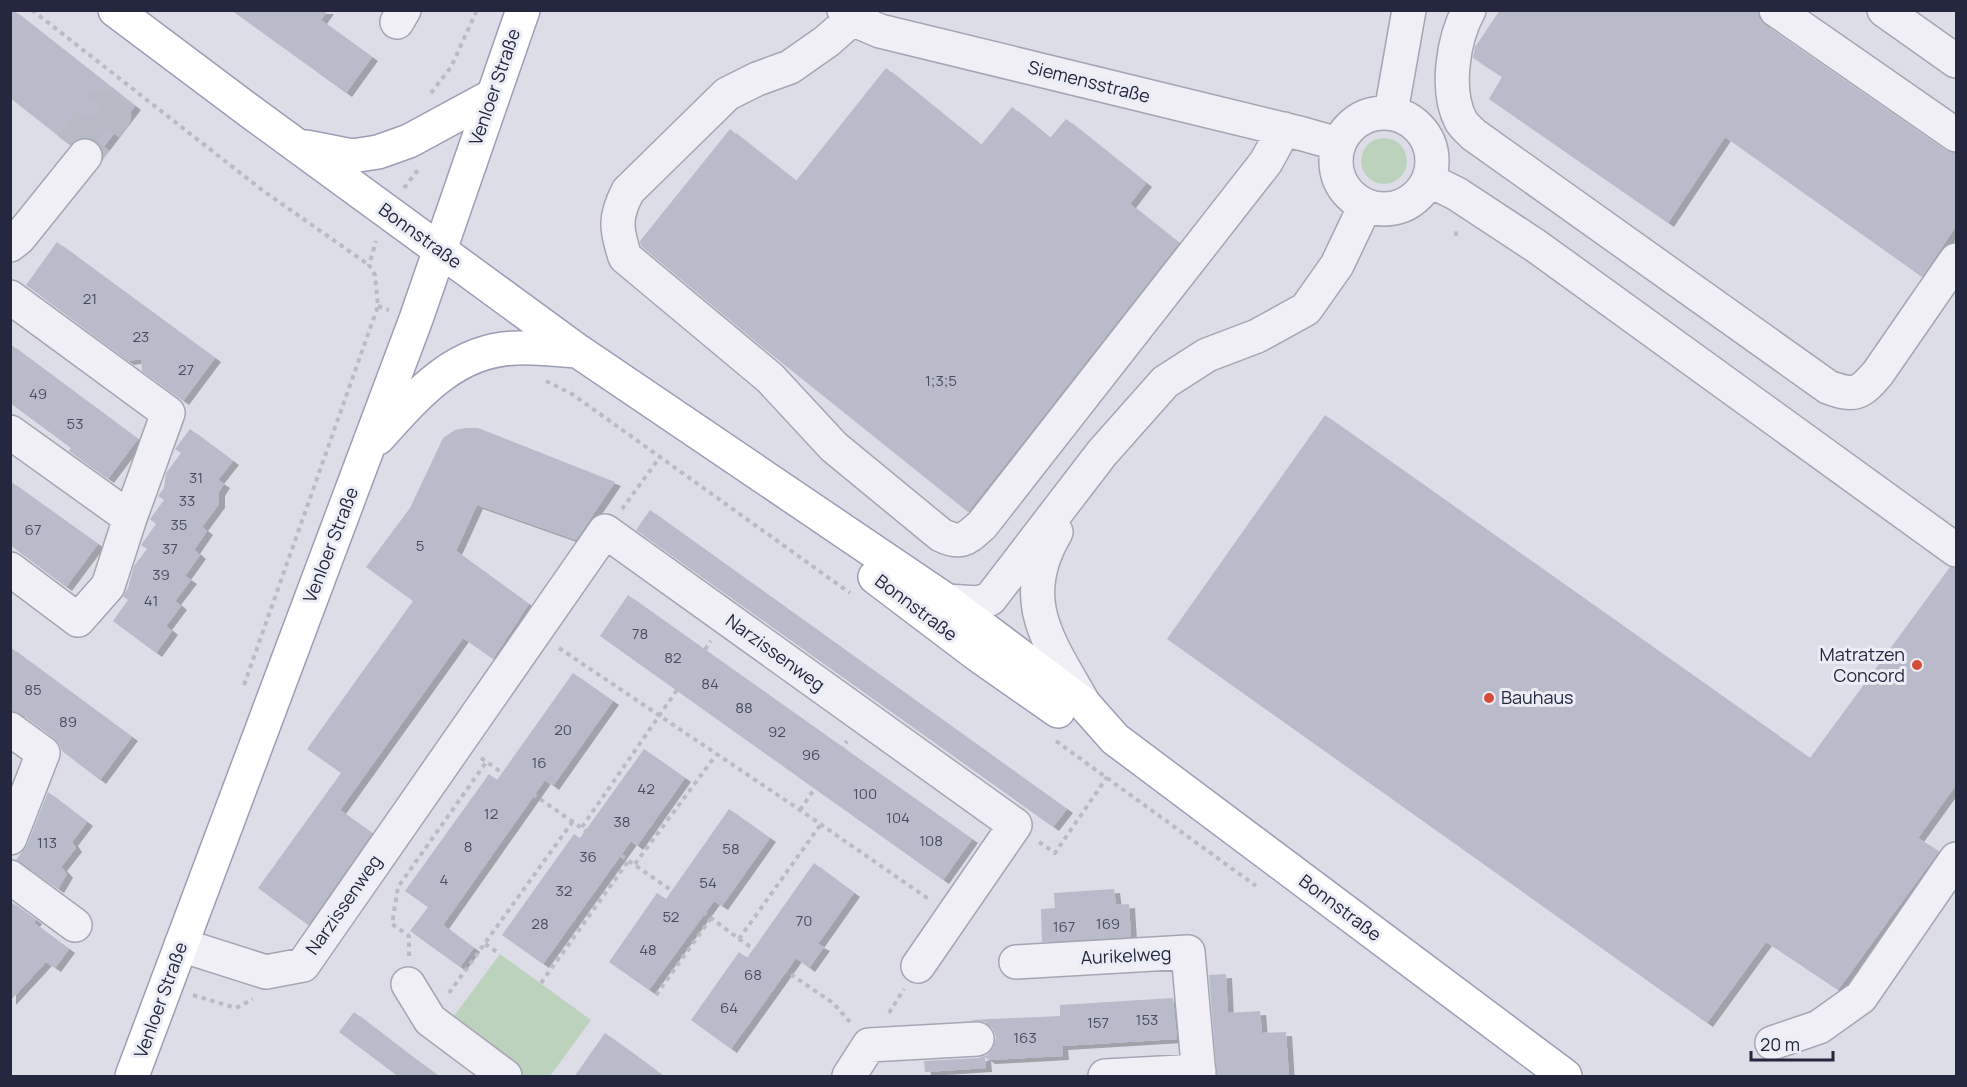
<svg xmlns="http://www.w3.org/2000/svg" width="1967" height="1087" viewBox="0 0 1967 1087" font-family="Manrope,sans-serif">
  <defs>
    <filter id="shadow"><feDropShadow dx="6" dy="4" stdDeviation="0" flood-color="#0004"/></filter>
  </defs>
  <rect width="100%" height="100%" fill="#dcdde7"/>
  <!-- green -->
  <path fill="#bdd2bd" d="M1361 161a23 23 0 1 1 46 0a23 23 0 1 1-46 0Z
    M500 954 591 1020 550 1076H520L448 1024Z"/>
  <!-- building -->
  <path fill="#b9bbca" filter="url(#shadow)" d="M10 10H13L135 106 102 149 96 141 87 137 78 139 70 145 10 98Z
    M231 10H328L321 20 372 57 346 93Z
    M1500 10H1758L1759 18 1765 25 1945 150 1956 153V226L1922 277 1725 137 1668 223 1489 99 1502 77 1473 58 1475 47Z
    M886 68 981 145 1012 107 1050 138 1066 119 1146 183 1130 204 1179 243 968 512 761 346 641 246 640 241 730 129 796 181Z
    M57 242 215 358 183 401 142 371 141 359 128 361 26 285Z
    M10 344 138 439 108 479 69 451 71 448 10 403Z
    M1325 415 1810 758 1950 567 1956 568V785L1918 838 1939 851 1838 990 1766 942 1707 1023 1167 639Z
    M466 428H478L615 482 576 540 477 505 456 551 529 604 493 659 463 638 340 810 372 833 308 925 258 888 341 773 307 749 413 601 366 567 410 508 443 438 455 430Z
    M190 429 233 461 218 480 224 484 219 492V504L202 527 207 531 194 550 200 555 185 576 191 580 175 601 181 606 166 626 172 631 156 653 113 621 128 600 123 596 128 588 134 566 147 549 141 545 156 524 150 519 164 500 158 496 164 488 166 473 181 453 175 449Z
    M10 481 98 544 66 587 10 545Z
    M650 510 1067 809 1053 827 636 530Z
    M628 595 972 839 943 880 600 636Z
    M10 647 132 737 100 780 62 751 59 744 54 738 21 714 10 711Z
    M573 673 613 701 553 786 545 780 443 925 474 948 460 967 410 931 428 907 405 891 489 774 497 780Z
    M644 749 685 778 637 846 631 841 543 964 502 935 574 834 580 838Z
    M48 792 87 822 72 842 76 848 61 867 67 874 58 889 16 860 27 845Z
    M729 809 770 838 722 906 714 901 649 990 609 962 657 893 666 899Z
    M814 863 854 893 818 944 824 947 809 968 796 958 731 1049 691 1020 739 952 747 958Z
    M1114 889 1116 905 1129 904 1131 937 1042 942 1041 909 1055 908 1054 893Z
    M10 901 36 920 34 923 69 949 55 968 46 962 10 1001Z
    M1226 974 1228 1013 1260 1011 1262 1033 1286 1032 1289 1077H1217L1209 975Z
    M1173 998 1177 1039 1062 1046 1063 1056 989 1060 985 1057 986 1068 925 1072 924 1061 978 1058 987 1055 993 1048 996 1037 992 1028 985 1022 970 1020 1060 1016V1005Z
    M354 1012 402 1049 440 1077H399L339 1032Z
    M605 1033 623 1046 665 1077H574Z"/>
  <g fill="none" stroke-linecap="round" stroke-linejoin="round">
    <!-- minor-tunnel -->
    <path stroke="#b7b9c5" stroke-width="33" stroke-dasharray="33 16" stroke-linecap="butt" d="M71 146 101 106 115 116 85 156"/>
    <defs>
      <path id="minor" d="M844 10 852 19 880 31 1303 134 1338 144
        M1469 10C1453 39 1445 91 1461 121 1464 126 1470 131 1474 135L1828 387C1855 397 1860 394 1878 373L1956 260
        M1776 10 1956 135
        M1884 10 1956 61
        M852 19 827 41 790 67 757 79 727 94 628 191C614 218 616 229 625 257L770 378 834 447 941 535C962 545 966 539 982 525L1266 162 1284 129
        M397 22 404 10
        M1391 112 1409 10
        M1336 161a48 48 0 1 1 96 0a48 48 0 1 1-96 0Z
        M1429 180 1457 194 1536 246 1956 550
        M10 245 19 238 85 156
        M10 297 168 413 130 518 108 586 78 620 10 569
        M10 432 130 518
        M1056 532C1015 601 1050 643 1084 704
        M947 601 978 603 990 599 1102 453 1165 382 1207 355 1257 336 1306 309 1337 265 1365 206
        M10 729 43 753 10 838
        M10 877 75 925
        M181 945 266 972 303 965 605 531 1015 825 918 966
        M1016 962 1188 952 1199 1076
        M408 984 430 1020 505 1076
        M1772 1043 1819 1027 1861 997 1956 859
        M849 1076 869 1045 977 1039
        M1105 1076 1199 1071"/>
      <path id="major" d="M115 10 255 115 578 351 947 601 1084 704 1115 739 1565 1076
        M306 147 352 156 378 152 409 141 492 96
        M378 438C417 395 455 349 517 348 537 347 558 350 578 351
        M875 577 978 655 1058 711
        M132 1076 416 319 523 10"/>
    </defs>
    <!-- minor casing -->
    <use href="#minor" stroke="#a5a6b4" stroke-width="36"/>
    <!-- major casing -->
    <use href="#major" stroke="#9b9eb4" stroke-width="36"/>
    <!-- path -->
    <path stroke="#babbc5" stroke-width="4" stroke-dasharray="4.5 4.5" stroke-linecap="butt" d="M32 10 262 190 369 265
      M431 93 451 67 477 10
      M404 188 418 170
      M1456 236V227
      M378 306 389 310
      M546 381 572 394 850 593
      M622 509 660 457
      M559 648 800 810 930 900
      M244 685 378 306 375 275 369 265 376 241
      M1056 741 1256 886
      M481 758 711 918 739 939 833 1003 850 1022
      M800 810 847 741
      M582 827 711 641
      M1039 842 1055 853 1107 777
      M635 864 716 755
      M739 939 821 824
      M485 944 500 954
      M409 956V936L392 924 398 887 487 761
      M541 983 629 860
      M449 993 573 821
      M193 995 236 1008 253 999
      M656 995 711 918
      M889 1013 904 989"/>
    <!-- minor -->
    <use href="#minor" stroke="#efeff5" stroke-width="33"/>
    <!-- major -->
    <use href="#major" stroke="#fff" stroke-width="33"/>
  </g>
  <!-- markers -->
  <g fill="#d64b37" stroke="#ebedf5" stroke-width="2">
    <circle cx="1917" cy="665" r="6"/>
    <circle cx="1489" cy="698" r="6"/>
  </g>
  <g text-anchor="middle" stroke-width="6" stroke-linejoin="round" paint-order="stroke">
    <!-- number labels -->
    <g font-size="15" fill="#4a4c61">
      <text x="90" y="304">21</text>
      <text x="141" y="342">23</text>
      <text x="186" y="375">27</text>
      <text x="941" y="386">1;3;5</text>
      <text x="38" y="399">49</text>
      <text x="75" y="429">53</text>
      <text x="196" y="483">31</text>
      <text x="187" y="506">33</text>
      <text x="179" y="530">35</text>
      <text x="33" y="535">67</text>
      <text x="420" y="551">5</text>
      <text x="170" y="554">37</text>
      <text x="161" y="580">39</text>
      <text x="151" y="606">41</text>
      <text x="640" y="639">78</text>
      <text x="673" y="663">82</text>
      <text x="710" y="689">84</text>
      <text x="33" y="695">85</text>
      <text x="744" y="713">88</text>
      <text x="68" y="727">89</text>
      <text x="563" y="735">20</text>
      <text x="777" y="737">92</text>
      <text x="811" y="760">96</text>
      <text x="539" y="768">16</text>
      <text x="646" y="794">42</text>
      <text x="865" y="799">100</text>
      <text x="491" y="819">12</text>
      <text x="898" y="823">104</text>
      <text x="622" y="827">38</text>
      <text x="931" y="846">108</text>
      <text x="47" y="848">113</text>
      <text x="468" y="852">8</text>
      <text x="731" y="854">58</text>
      <text x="588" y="862">36</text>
      <text x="444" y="885">4</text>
      <text x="708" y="888">54</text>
      <text x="564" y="896">32</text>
      <text x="671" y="922">52</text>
      <text x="804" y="926">70</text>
      <text x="540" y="929">28</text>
      <text x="1108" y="929">169</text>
      <text x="1064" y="932">167</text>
      <text x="648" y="955">48</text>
      <text x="753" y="980">68</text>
      <text x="729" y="1013">64</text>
      <text x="1147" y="1025">153</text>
      <text x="1098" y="1028">157</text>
      <text x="1025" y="1043">163</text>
    </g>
    <!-- street labels -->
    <g font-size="18" fill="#25273e" stroke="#ebedf5">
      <text transform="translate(1089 82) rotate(14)" y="6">Siemensstraße</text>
      <text transform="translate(495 87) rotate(-71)" y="6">Venloer Straße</text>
      <text transform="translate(420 236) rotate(36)" y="6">Bonnstraße</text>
      <text transform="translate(331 545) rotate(-69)" y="6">Venloer Straße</text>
      <text transform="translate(916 608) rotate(37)" y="6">Bonnstraße</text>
      <text transform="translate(775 653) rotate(36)" y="6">Narzissenweg</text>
      <text transform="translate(344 905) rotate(-55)" y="6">Narzissenweg</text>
      <text transform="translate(1340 908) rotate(37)" y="6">Bonnstraße</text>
      <text transform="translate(1126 956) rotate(-3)" y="6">Aurikelweg</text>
      <text transform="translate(161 1000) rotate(-70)" y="6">Venloer Straße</text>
    </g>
    <!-- poi labels -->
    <g font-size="18" fill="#25273e" stroke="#ebedf5" text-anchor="end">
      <text x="1905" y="661">Matratzen<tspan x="1905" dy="21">Concord</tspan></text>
      <text x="1501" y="704" text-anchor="start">Bauhaus</text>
    </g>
  </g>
  <!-- border -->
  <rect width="1967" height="1087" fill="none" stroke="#25273e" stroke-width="24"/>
  <!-- scale -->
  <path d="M1751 1051v9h82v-9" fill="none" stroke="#25273e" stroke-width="3"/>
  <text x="1760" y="1051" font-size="18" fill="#25273e" stroke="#ebedf5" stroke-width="4.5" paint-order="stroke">20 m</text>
</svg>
